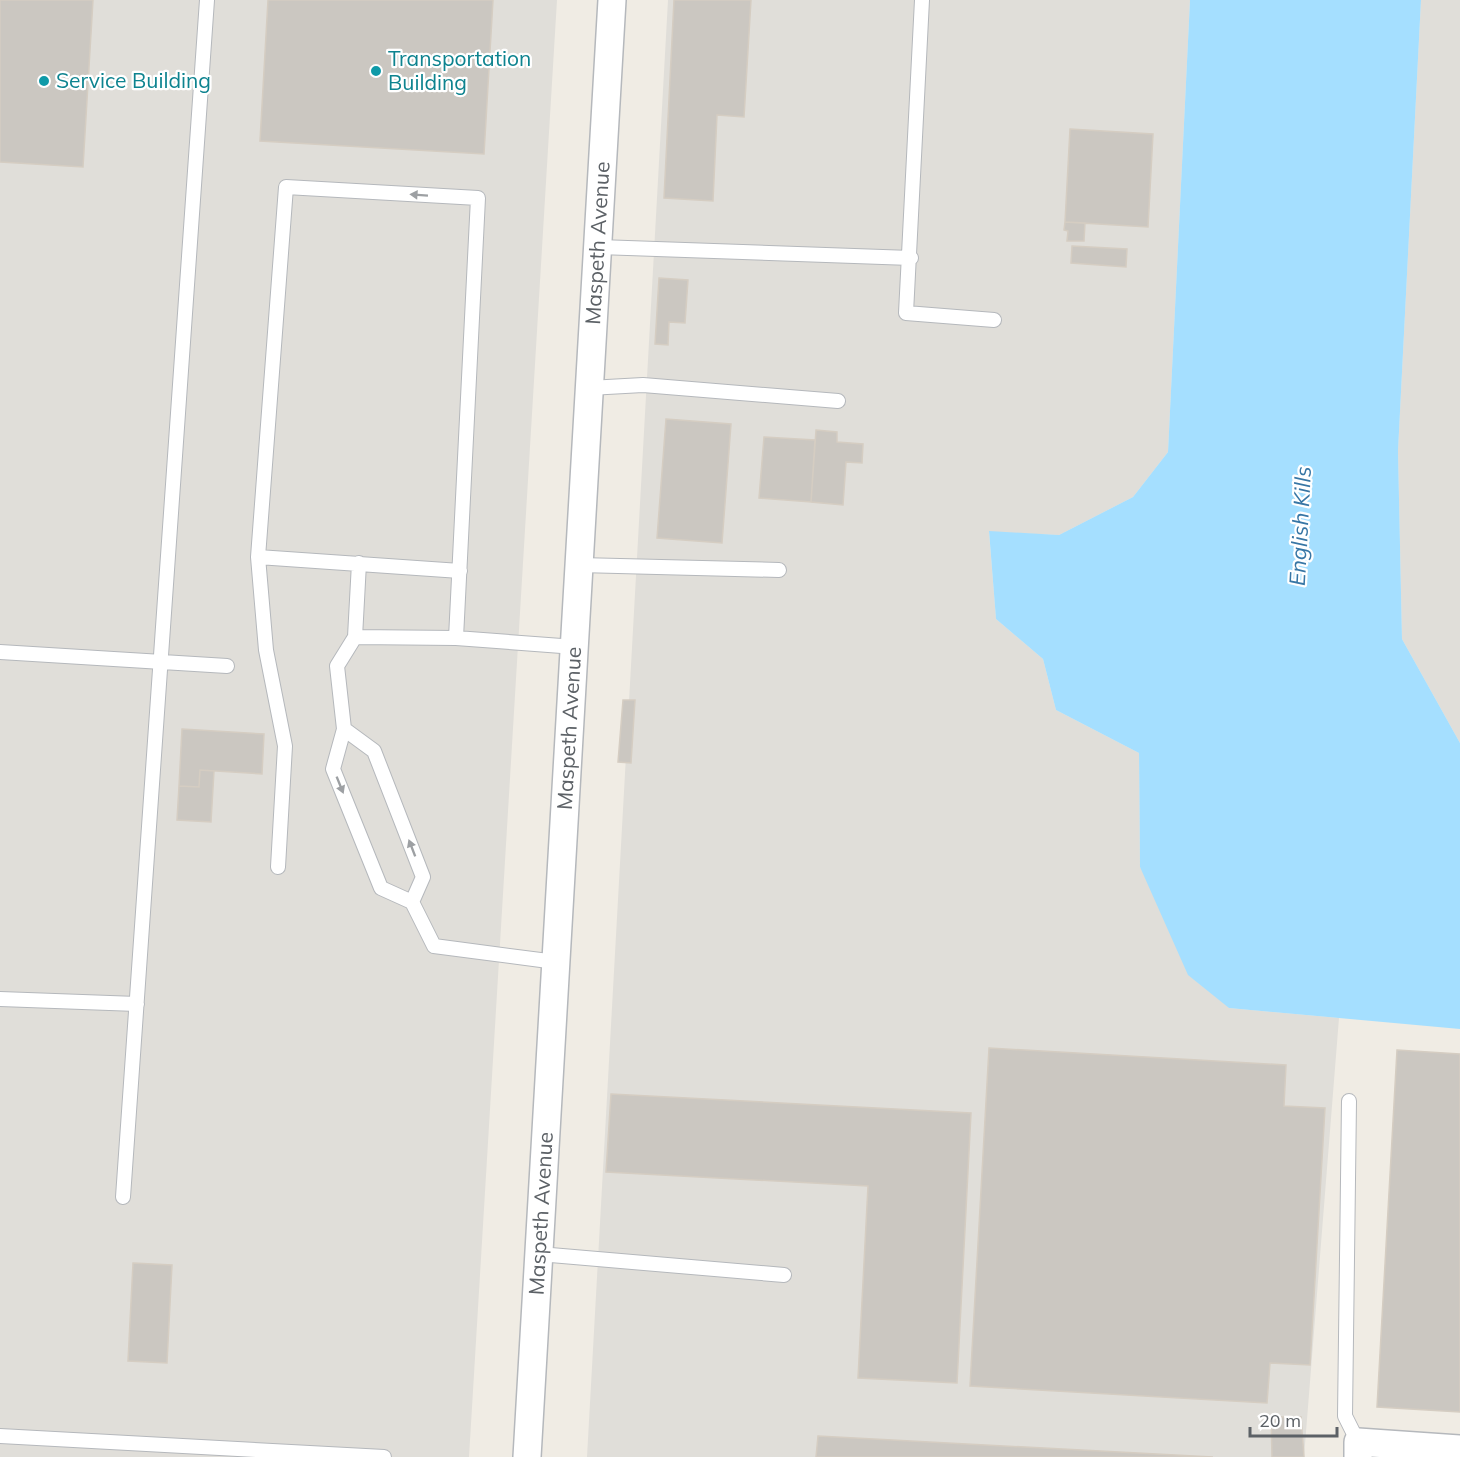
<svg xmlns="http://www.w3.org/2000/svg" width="1460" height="1457" viewBox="0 0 1460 1457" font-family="Mulish,sans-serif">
  <rect width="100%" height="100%" fill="#f0ece4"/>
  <!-- industrial -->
  <path fill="#e0ded9" d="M0 0H557L469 1457H0Z
    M668 0H1190L1168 452 1133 497 1059 535 989 532 996 619 1043 659 1056 710 1139 753 1140 867 1229 1008 1339 1018 1304 1457H587Z
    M1421 0H1460V743L1402 639 1398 451Z"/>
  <!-- water -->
  <path fill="#a5dfff" d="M1190 0H1421L1398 451 1402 639 1460 743V1029L1229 1008 1188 975 1140 867 1139 753 1056 710 1043 659 996 619 989 531 1059 535 1133 497 1168 452Z"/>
  <!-- building -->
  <path fill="#cbc7c1" stroke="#d5cdc2" stroke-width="1.5" d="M0 0H93L83 167 0 162Z
    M268 0H493L484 154 260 141Z
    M674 0H751L744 117 717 115 713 201 664 198Z
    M1070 129 1153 134 1148 227 1065 222Z
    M1065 222 1085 223 1084 241H1067L1068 231 1064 230Z
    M1072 246 1127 249 1126 267 1071 263Z
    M659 278 688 280 685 323 669 322 668 345 655 344Z
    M666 419 731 424 722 543 657 538Z
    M816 430 837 432V442L863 444 862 463 846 462 843 505 811 502Z
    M764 437 815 440 811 502 759 498Z
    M623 700H635L631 763 618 762Z
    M182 729 264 734 262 774 200 770 199 787 179 786Z
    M200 770 214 771 211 822 177 820 179 786 199 787Z
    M989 1048 1286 1065 1284 1106 1325 1108 1310 1365 1270 1363 1267 1403 970 1386Z
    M1397 1050 1460 1054V1412L1377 1407Z
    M611 1094 971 1113 957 1383 858 1378 868 1186 606 1172Z
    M133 1263 172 1265 167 1363 128 1361Z
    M1271 1417H1301L1304 1457H1272Z
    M818 1436 1213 1457H816Z"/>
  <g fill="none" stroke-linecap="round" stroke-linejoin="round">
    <defs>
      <path id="lane" d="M922 0 906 313 994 320
        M599 247 911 258
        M589 388 643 385 838 401
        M258 557 460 571
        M579 565 779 570
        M355 637 359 563
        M0 652 227 666
        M344 729 374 751 423 877 412 902
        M278 867 285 746 266 650 258 557 286 187 478 198 456 638
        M556 962 434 946 412 902 381 888 333 769 344 729 337 666 355 637 456 638 575 647
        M0 999 137 1004
        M1349 1101 1345 1416 1358 1442
        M123 1197 207 0
        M539 1254 784 1275
        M0 1436 384 1457"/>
      <g id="street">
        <path id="s1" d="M527 1457 612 0"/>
        <path d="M1358 1457V1442L1460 1449"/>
      </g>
    </defs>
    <!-- lane casing -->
    <use href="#lane" stroke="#b5b8bc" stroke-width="16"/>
    <!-- street casing -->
    <use href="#street" stroke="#b5b8bc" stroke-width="30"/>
    <!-- lane -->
    <use href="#lane" stroke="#fff" stroke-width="14"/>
    <!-- street -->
    <use href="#street" stroke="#fff" stroke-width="27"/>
  </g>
  <!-- one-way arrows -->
  <defs><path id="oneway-solid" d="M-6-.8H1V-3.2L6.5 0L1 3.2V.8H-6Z" transform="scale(1.5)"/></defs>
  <g fill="#9da0a3">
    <use href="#oneway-solid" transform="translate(419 195) rotate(-176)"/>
    <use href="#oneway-solid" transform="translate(340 785) rotate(68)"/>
    <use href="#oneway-solid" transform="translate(412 848) rotate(-111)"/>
  </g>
  <!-- markers -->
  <g fill="#0f9aa8" stroke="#fff" stroke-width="2">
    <circle cx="376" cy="71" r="6"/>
    <circle cx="44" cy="81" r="6"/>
  </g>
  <g text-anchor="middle" stroke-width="4.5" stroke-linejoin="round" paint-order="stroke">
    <!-- culture labels -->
    <g font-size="21" fill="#0d838f" stroke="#fff" text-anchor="start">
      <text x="388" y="66">Transportation<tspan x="388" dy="24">Building</tspan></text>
      <text x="56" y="88">Service Building</text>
    </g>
    <!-- street labels -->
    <g font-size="21" fill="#5c6166" stroke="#fff">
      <text dy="7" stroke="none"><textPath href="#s1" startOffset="1216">Maspeth Avenue</textPath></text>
      <text dy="7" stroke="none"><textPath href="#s1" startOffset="730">Maspeth Avenue</textPath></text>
      <text dy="7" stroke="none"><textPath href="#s1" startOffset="244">Maspeth Avenue</textPath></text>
    </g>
    <!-- water labels -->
    <g font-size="22" font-style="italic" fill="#3776a5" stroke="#fff">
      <text transform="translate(1300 526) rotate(-87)" y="8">English Kills</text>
    </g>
  </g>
  <!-- scale -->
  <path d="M1250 1427v9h87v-9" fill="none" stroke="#5c6166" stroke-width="3"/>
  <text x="1259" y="1427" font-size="18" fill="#5c6166" stroke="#ffffff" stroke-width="4.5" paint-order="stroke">20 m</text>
</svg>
